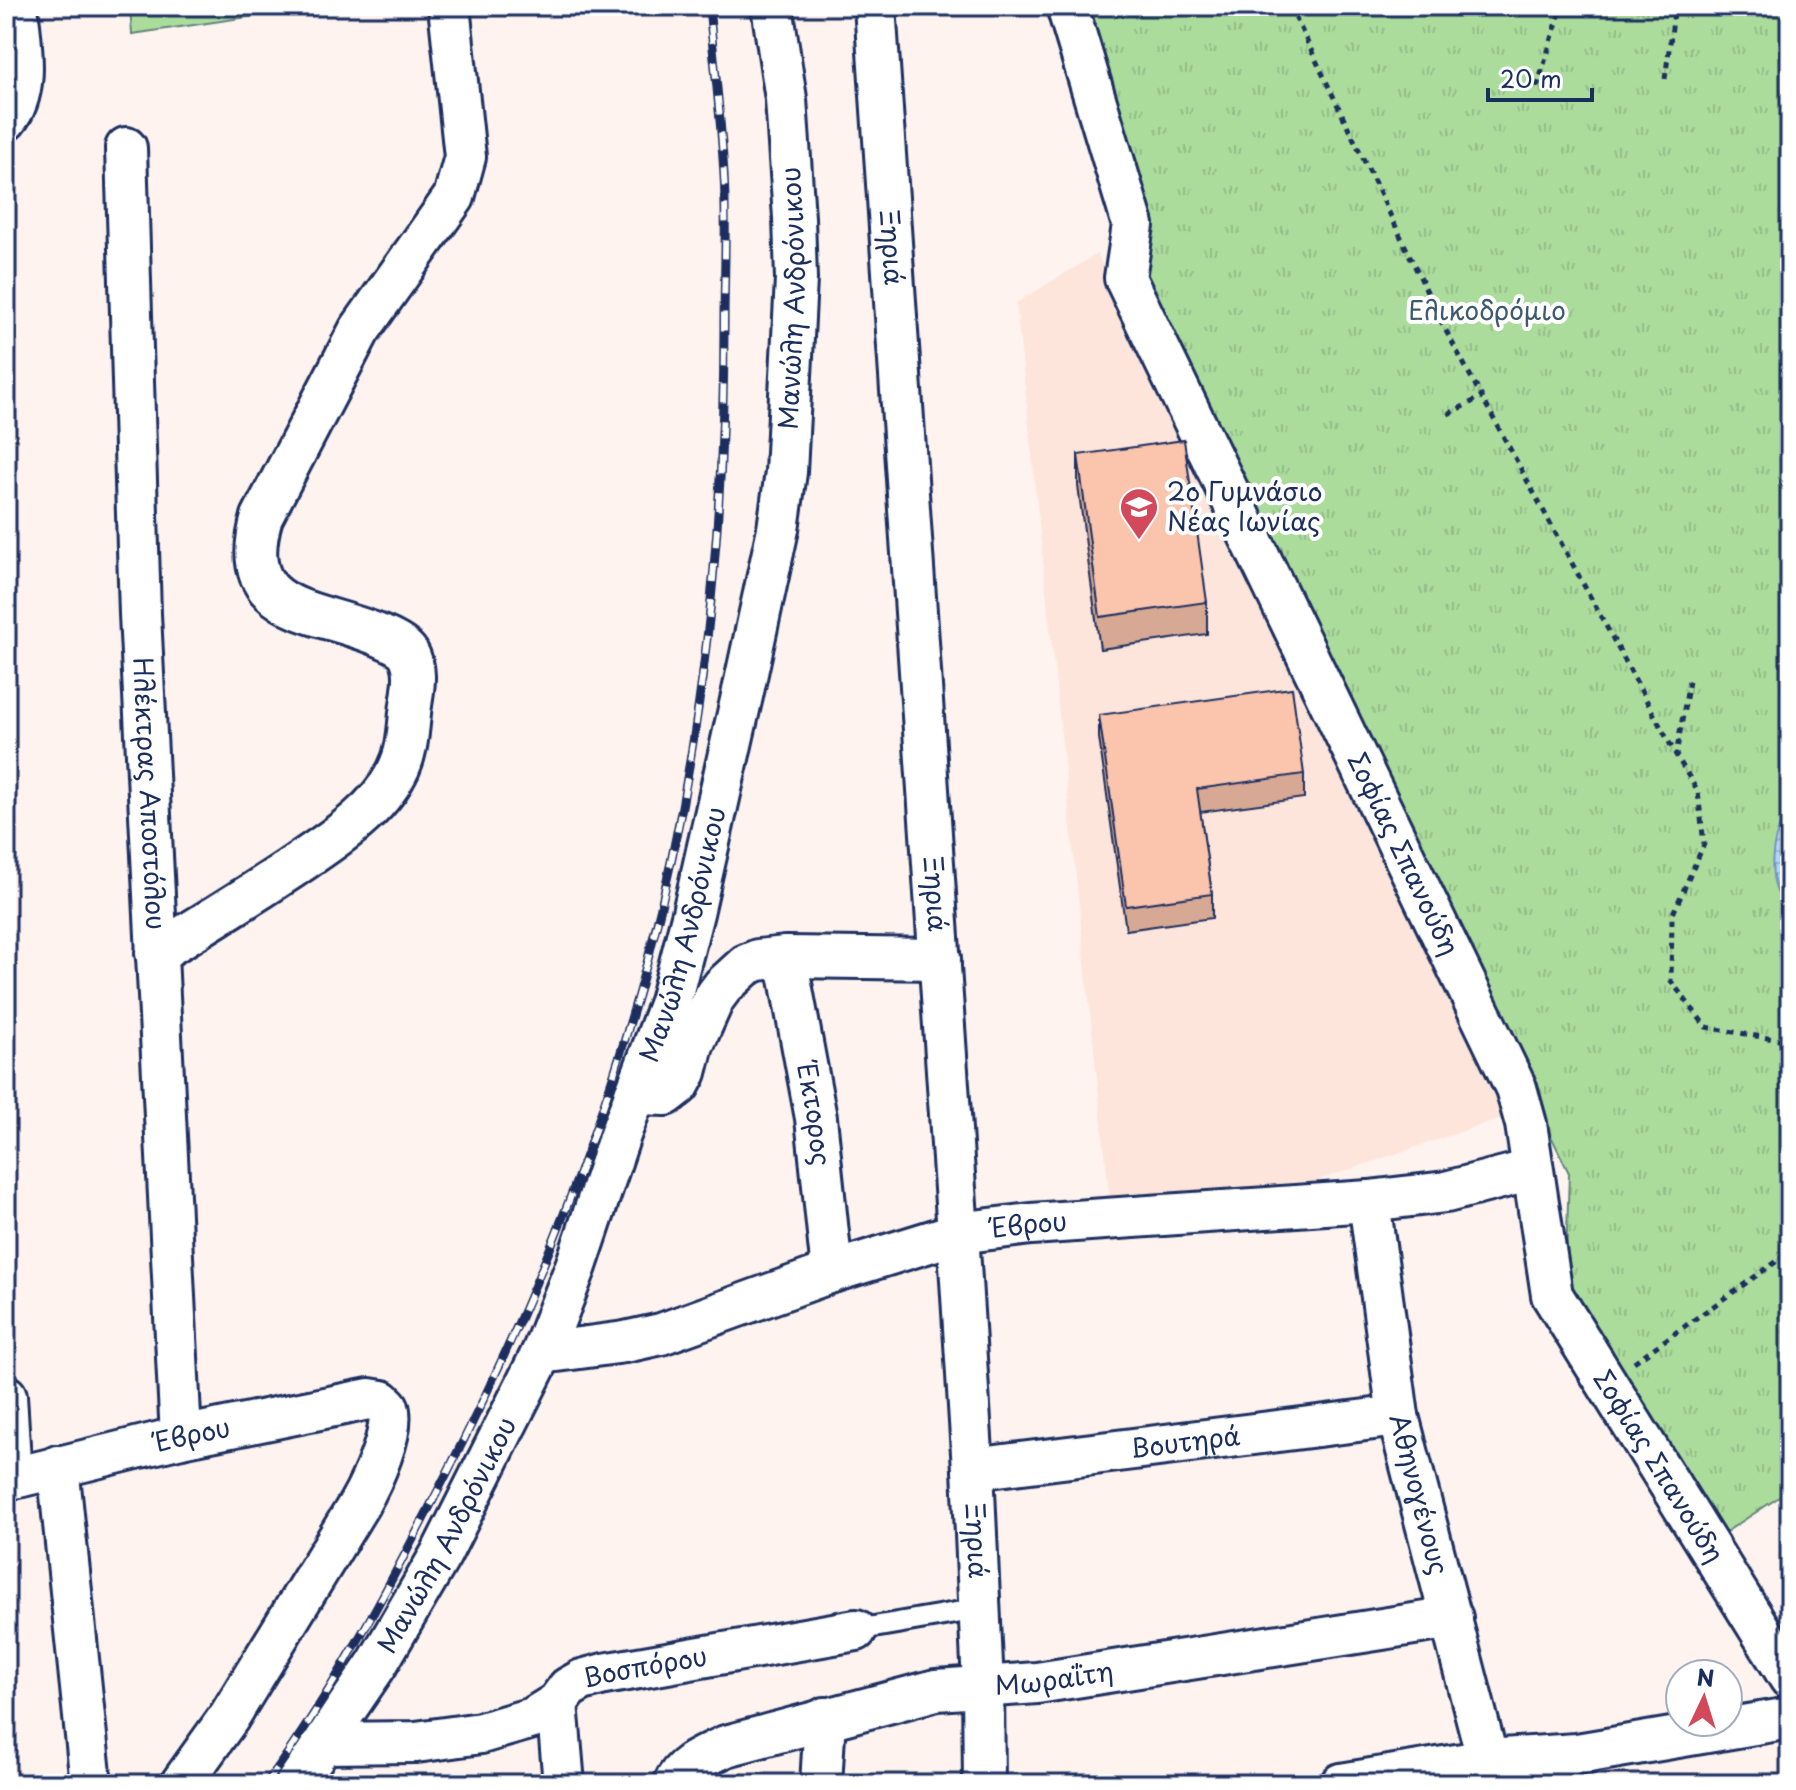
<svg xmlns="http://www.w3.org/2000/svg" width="1796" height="1790" viewBox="0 0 1796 1790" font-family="'Playpen Sans',sans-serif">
  <defs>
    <pattern id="park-tufts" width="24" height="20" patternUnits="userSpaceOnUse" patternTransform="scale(2)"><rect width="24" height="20" fill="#acdc9c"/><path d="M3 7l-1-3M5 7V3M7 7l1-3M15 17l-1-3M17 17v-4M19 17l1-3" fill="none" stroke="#93bd89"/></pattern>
    <pattern id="water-rules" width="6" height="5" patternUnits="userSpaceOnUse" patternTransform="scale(2)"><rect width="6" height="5" fill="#afd6f9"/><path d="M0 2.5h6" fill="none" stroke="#96b8d8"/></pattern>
  </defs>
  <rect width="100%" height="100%" fill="#fef3ef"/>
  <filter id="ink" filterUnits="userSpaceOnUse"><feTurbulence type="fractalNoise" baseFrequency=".0125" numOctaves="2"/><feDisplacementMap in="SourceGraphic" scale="16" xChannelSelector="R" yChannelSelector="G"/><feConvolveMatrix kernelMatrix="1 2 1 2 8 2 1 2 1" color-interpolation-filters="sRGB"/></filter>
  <g filter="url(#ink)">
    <!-- built -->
    <path fill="#fde5db" d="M1097 254 1514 1114 1265 1198 1110 1202 1016 303Z"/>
    <!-- grass -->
    <path fill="#acdc9c" stroke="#64867d" stroke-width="2" d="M130 6H324L132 34Z"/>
    <!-- park -->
    <path fill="url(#park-tufts)" stroke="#64867d" stroke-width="2" d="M1076 6H1790V1490L1718 1537 1565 1292 1569 1173 1134 277Z"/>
    <!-- water -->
    <path fill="url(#water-rules)" stroke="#7493bb" stroke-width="2" d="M1790 809V912C1764 886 1769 837 1790 809Z"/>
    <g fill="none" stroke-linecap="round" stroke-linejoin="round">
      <defs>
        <path id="service" d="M856 1630 979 1609"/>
        <g id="minor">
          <path id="s1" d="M875 6 958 1233 973 1469 983 1686 984 1784"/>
          <path id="s2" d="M1067 6 1133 225 1125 278 1516 1088 1526 1124 1552 1295 1790 1678"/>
          <path d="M6 120C31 91 20 41 17 6"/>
          <path id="s3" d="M126 148 140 614 181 1437"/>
          <path d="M156 953C201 926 246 898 290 869 329 842 375 815 397 772 407 753 408 734 410 713 412 693 419 672 408 653 403 646 390 640 383 637 319 608 233 617 262 517L359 331 454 197 465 157 449 6"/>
          <path id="s4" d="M786 957 816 1118 832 1272"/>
          <path d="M635 1094 666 1095 679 1085 686 1072 693 1045 714 998 723 986 746 965 758 960 786 957 940 959"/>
          <path id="s5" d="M1369 1201 1398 1416 1494 1784"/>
          <path id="s6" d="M542 1353 625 1342 661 1334 832 1272 958 1233 1031 1224 1369 1201 1446 1192 1532 1170"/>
          <path d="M6 1396 11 1478"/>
          <path d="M58 1466 91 1784"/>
          <path id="s7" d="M973 1469 1398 1416"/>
          <path id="s8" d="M6 1480 181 1437 369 1399 382 1401 388 1407C396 1430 371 1483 359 1504L229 1717 181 1784"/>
          <path d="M557 1703 564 1784"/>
          <path id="s9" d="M323 1743 416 1742 481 1733 533 1718 557 1703 568 1688 582 1680 604 1674 856 1630"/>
          <path id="s10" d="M295 1784 377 1664 441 1554 542 1353 576 1266 620 1135 670 1002 693 913 742 696 778 529 786 472 796 279 794 218 786 99 772 6"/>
          <path id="s11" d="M674 1784C683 1763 706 1756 726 1746L936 1690 1037 1683 1452 1618"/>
          <path d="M821 1784 825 1718"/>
          <path d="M1341 1784 1487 1760 1577 1754 1790 1718"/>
        </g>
      </defs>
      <!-- service casing -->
      <use href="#service" stroke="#1b2f5e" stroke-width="26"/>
      <!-- minor casing -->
      <use href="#minor" stroke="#1b2f5e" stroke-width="46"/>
      <!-- path -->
      <path stroke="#1b2f5e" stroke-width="5" stroke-dasharray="6 6" stroke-linecap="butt" d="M1290 6 1445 329 1676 755
        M1665 79 1675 6
        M1537 87 1562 6
        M1448 414 1482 397
        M1689 681 1676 755 1698 792 1704 844 1672 916 1671 981 1706 1027 1790 1042
        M1634 1362 1790 1252"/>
      <!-- service -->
      <use href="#service" stroke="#fff" stroke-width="20"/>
      <!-- minor -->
      <use href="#minor" stroke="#fff" stroke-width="40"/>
      <defs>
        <path id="rail" d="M266 1784C336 1688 392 1581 446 1475 530 1311 600 1138 648 959 702 753 724 538 724 325 724 275 727 225 724 175 721 118 714 62 709 6"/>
      </defs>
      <!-- rail casing -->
      <use href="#rail" stroke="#1b2f5e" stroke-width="9"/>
      <!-- rail -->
      <use href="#rail" stroke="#fff" stroke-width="6" stroke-dasharray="18" stroke-linecap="butt"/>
    </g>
    <!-- wall -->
    <path fill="#d7a995" stroke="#1b2f5e" stroke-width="2" d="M1078 455 1207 602V634L1100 649 1078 486Z
      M1099 715 1304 774V798L1200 812 1212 894V918L1126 930 1099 738Z"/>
    <!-- building -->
    <path fill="#fac4ad" stroke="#1b2f5e" stroke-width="2" d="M1184 440 1207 602 1100 617 1078 455Z
      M1292 688 1304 774 1197 789 1212 894 1126 906 1099 715Z"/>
  </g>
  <!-- icons -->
  <defs>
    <symbol id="school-pin" viewBox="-11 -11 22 30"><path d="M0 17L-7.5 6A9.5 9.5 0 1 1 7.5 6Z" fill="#d1495b" stroke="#fff"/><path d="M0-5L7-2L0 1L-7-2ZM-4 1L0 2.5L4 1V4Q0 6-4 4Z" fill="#fff"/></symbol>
  </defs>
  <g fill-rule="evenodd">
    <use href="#school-pin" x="1117" y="485" width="44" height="60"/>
  </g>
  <g text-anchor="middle" stroke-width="8" stroke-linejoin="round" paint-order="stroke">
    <!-- street labels -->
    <g font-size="26" fill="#1b2f5e" stroke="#fff">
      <text dy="9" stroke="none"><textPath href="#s1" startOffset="242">Ξηριά</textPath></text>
      <text dy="9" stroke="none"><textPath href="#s10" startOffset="1588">Μανώλη Ανδρόνικου</textPath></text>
      <text dy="9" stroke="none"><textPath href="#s3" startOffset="646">Ηλέκτρας Αποστόλου</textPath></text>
      <text dy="9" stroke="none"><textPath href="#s2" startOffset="922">Σοφίας Σπανούδη</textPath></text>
      <text dy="9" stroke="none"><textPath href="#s1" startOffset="890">Ξηριά</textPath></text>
      <text dy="9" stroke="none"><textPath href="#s10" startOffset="940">Μανώλη Ανδρόνικου</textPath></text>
      <text dy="9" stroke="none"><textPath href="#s4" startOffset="160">Έκτορος</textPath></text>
      <text dy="9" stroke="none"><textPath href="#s6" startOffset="506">Έβρου</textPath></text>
      <text dy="9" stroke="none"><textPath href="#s8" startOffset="192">Έβρου</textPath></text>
      <text dy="9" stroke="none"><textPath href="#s7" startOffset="214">Βουτηρά</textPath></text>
      <text dy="9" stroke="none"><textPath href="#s2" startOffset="1594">Σοφίας Σπανούδη</textPath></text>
      <text dy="9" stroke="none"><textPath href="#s5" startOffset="298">Αθηνογένους</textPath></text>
      <text dy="9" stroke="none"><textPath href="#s10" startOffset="292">Μανώλη Ανδρόνικου</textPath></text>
      <text dy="9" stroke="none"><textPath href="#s1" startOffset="1538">Ξηριά</textPath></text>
      <text dy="9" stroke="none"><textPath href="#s9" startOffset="340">Βοσπόρου</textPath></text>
      <text dy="9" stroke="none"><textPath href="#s11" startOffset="402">Μωραΐτη</textPath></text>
    </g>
    <!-- park labels -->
    <g font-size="26" fill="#3f5a6e" stroke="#fff">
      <text x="1487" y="320">Ελικοδρόμιο</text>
    </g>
    <!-- poi labels -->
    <g font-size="26" fill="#1b2f5e" stroke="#fff" text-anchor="start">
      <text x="1167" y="501">2ο Γυμνάσιο<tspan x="1167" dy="30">Νέας Ιωνίας</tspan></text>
    </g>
  </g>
  <!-- margin -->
  <rect width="1796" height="1790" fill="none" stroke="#fff" stroke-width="32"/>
  <rect x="16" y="16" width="1764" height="1758" fill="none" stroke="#1b2f5e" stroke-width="3" filter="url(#ink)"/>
  <!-- north arrow -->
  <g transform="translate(1704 1698) rotate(4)"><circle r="38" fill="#ffffff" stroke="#a4acbf" stroke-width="2"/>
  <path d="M0-6L14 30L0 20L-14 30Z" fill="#d1495b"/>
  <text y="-12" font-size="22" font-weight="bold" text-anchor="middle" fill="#1b2f5e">N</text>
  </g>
  <!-- scale -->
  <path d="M1488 88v12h104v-12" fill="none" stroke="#1b2f5e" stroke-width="4"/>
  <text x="1500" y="88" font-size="24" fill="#1b2f5e" stroke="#ffffff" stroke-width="6" paint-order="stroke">20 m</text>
</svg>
